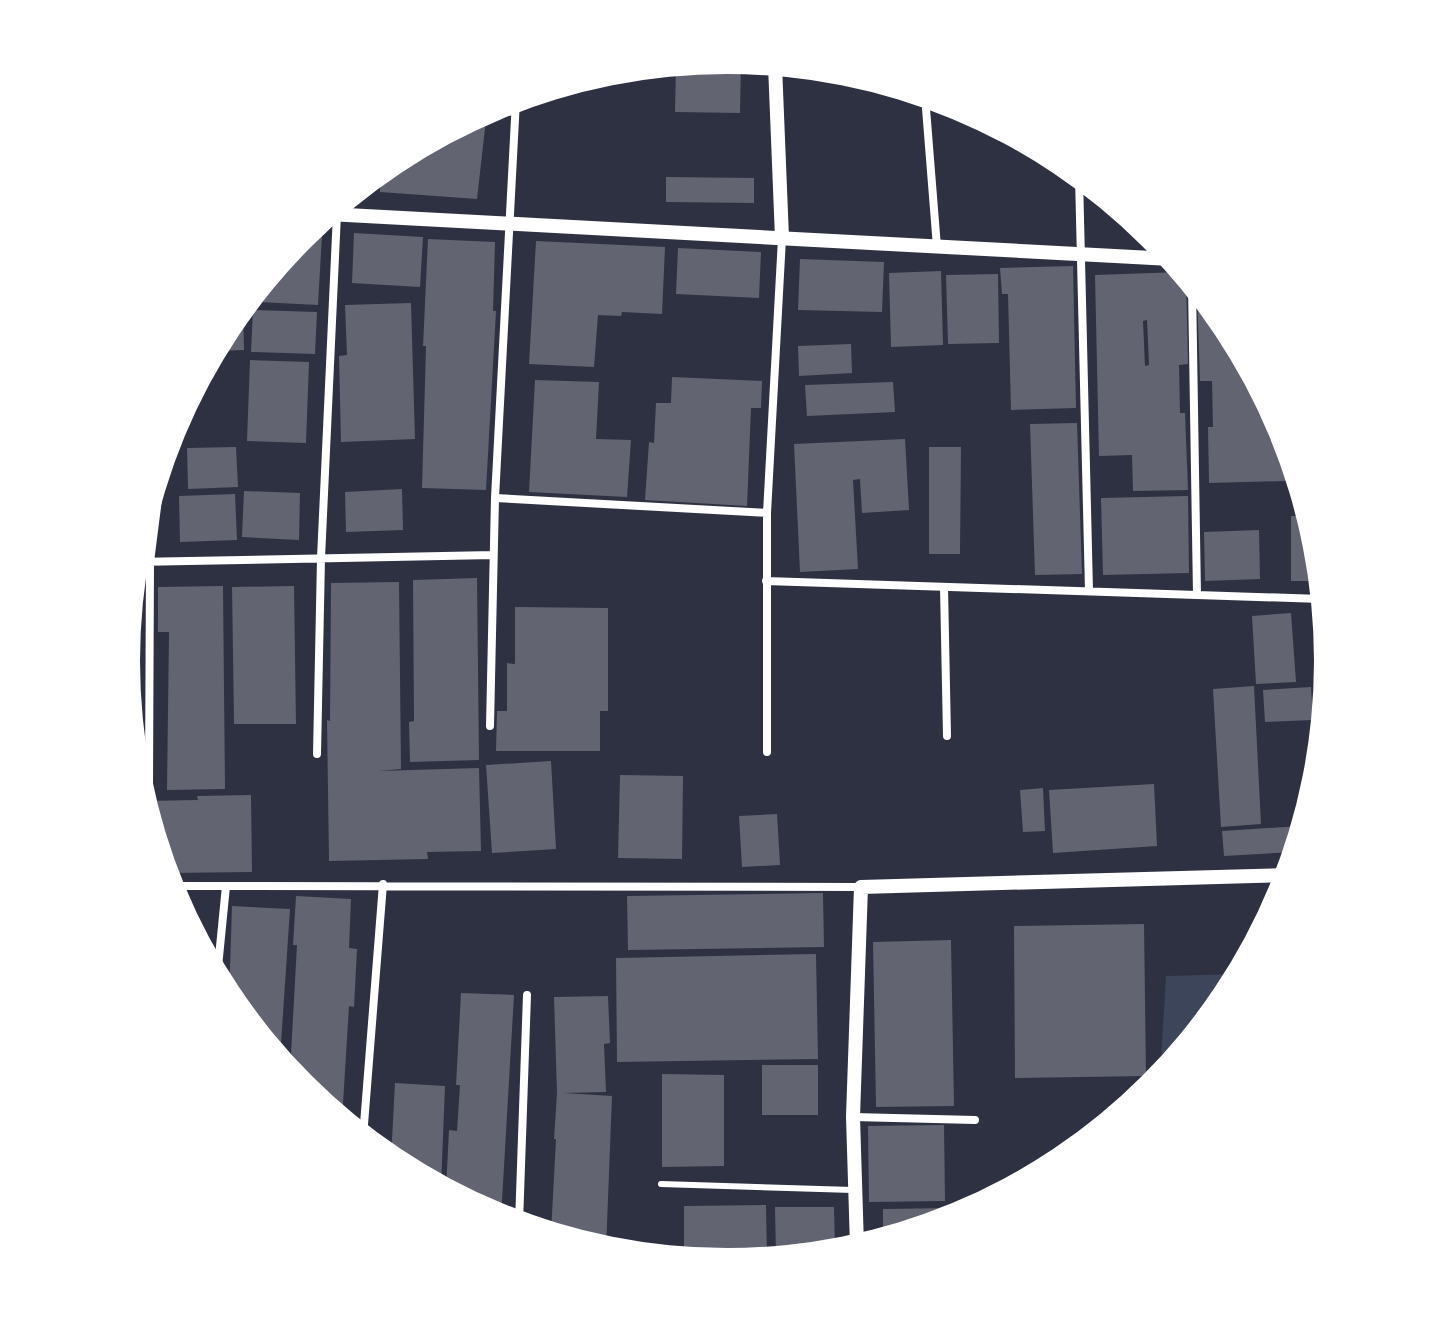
<svg xmlns="http://www.w3.org/2000/svg" width="1453" height="1322" viewBox="0 0 1453 1322" font-family="Rubik,sans-serif">
  <rect width="100%" height="100%" fill="#2d3142"/>
  <!-- green -->
  <path fill="#3c4559" d="M1237 974 1226 995 1160 1075 1166 976Z"/>
  <!-- building -->
  <path fill="#626471" fill-rule="evenodd" d="M727 60 741 61 740 113 675 112 676 65Z
    M487 111 477 199 380 192 381 171 393 161Z
    M666 177 754 178V203L666 202Z
    M354 233 423 237 420 287 352 283Z
    M304 234 322 235 318 305 259 302V287Z
    M428 239 495 242 493 311H496L486 490 422 488 426 346H423Z
    M536 241 665 247 662 314 622 312 621 316 598 315 594 367 529 364Z
    M678 248 761 252 759 298 676 294Z
    M800 259 884 262 882 312 798 310Z
    M1073 266 1076 408 1011 410 1008 294H1002L1000 268Z
    M941 271 943 345 891 347 889 273Z
    M1181 272 1186 278 1188 364 1179 365 1180 413H1185L1188 490 1133 491 1132 455 1099 456 1095 275ZM1147 320 1149 365 1145 366 1143 321Z
    M998 274 999 343 948 344 946 275Z
    M1197 292 1226 327 1282 431 1285 481 1209 483 1208 427H1213L1212 381H1200Z
    M411 303 415 439 341 442 339 356 347 355 345 305Z
    M243 307 244 350 214 351 227 327Z
    M253 310 317 312 315 354 251 352Z
    M851 344 852 373 799 376 798 346Z
    M250 360 309 362 306 443 247 441Z
    M672 377 762 381 761 408H751L747 506 645 500 649 442 654 443 656 403H671Z
    M535 380 599 382 596 439 631 440 627 497 529 492Z
    M893 382 895 412 807 416 805 385Z
    M1077 423 1082 574 1035 575 1030 424Z
    M905 439 909 510 862 513 860 479 853 480 858 569 800 572 794 444Z
    M236 447 238 487 188 489 187 448Z
    M929 447H961L960 554H929Z
    M402 489 403 530 346 532 345 492Z
    M244 491 300 493 299 540 242 537Z
    M235 494 237 540 180 542 179 496Z
    M1188 496 1189 573 1103 575 1101 498Z
    M1291 516H1307L1316 544 1320 581H1291Z
    M143 524V549L137 548V543Z
    M1259 530 1260 579 1205 581 1204 532Z
    M477 578 479 760 410 762 409 722 414 721 413 580Z
    M399 582 401 769 378 771 479 768 481 851 427 852 428 859 329 861 327 720 330 721 331 583Z
    M223 586 225 789 167 790 169 632H158V587Z
    M294 586 296 724H234L232 587Z
    M515 607 608 608V711H600V751H496L497 711H507V663L515 664Z
    M1291 613 1296 682 1256 684 1252 616Z
    M1254 686 1261 824 1221 827 1213 689Z
    M1311 687 1313 720 1265 722 1263 690Z
    M551 761 556 849 492 853 486 765Z
    M620 775 683 776 682 859 618 858Z
    M1154 784 1157 846 1053 853 1049 790Z
    M1043 788 1045 831 1023 832 1020 790Z
    M251 795 252 872 166 873 144 801 198 800 197 796Z
    M777 814 780 865 742 867 739 816Z
    M1301 826 1293 852 1224 856 1222 831Z
    M823 893 824 947 628 950 627 896Z
    M296 896 351 899 349 948 357 949 354 1007 349 1006 342 1120 301 1086 290 1072 297 945H293Z
    M232 906 290 909 280 1059 229 998Z
    M1144 924 1146 1076 1015 1078 1014 926Z
    M951 940 954 1106 876 1107 873 942Z
    M816 954 818 1059 617 1062 616 958Z
    M461 993 514 995 501 1218 446 1189 449 1130 457 1131 460 1085H456Z
    M608 996 610 1043 604 1044 606 1092 564 1093 612 1096 606 1250 551 1233 556 1139H554L557 1093 554 997Z
    M762 1065H818V1115H762Z
    M662 1074 724 1075V1166L662 1167Z
    M395 1083 445 1086 441 1187 391 1159Z
    M944 1125 945 1201 869 1202 868 1126Z
    M766 1205 767 1258 724 1262 684 1258V1206Z
    M775 1207H834L835 1251 776 1257Z
    M954 1208V1217L883 1238V1209Z"/>
  <g fill="none" stroke-linecap="round" stroke-linejoin="round">
    <!-- service -->
    <path stroke="#fff" stroke-width="6" d="M1295 474V476
      M661 1184 853 1190"/>
    <!-- minor -->
    <path stroke="#fff" stroke-width="8" d="M925 96 937 247
      M1079 177 1089 591
      M1192 285 1197 595
      M495 498 767 513
      M135 562 493 555
      M766 581 1321 599
      M944 587 947 736
      M490 726 495 498 516 100
      M767 752V513L782 238
      M317 754 321 558 337 214
      M149 782 150 562 163 460
      M170 886H226
      M217 977 226 886 861 887
      M853 1117 975 1120
      M363 1137 383 884
      M519 1223 527 995"/>
    <!-- tertiary -->
    <path stroke="#fff" stroke-width="14" d="M775 65 782 238
      M328 214 1171 259
      M857 1246 853 1117 861 887 1286 875"/>
  </g>
  <!-- crop -->
  <path d="M0 0H1453V1322H0ZM140 661a587 587 0 1 1 1174 0a587 587 0 1 1-1174 0Z" fill="#fff" fill-rule="evenodd"/>
</svg>
